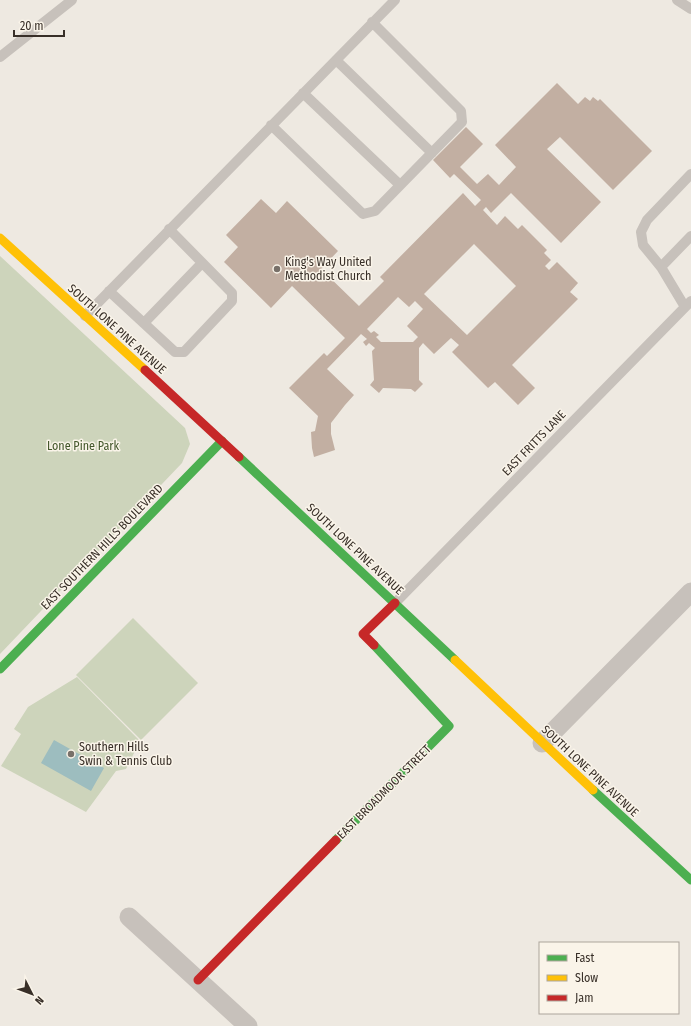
<svg xmlns="http://www.w3.org/2000/svg" width="691" height="1026" viewBox="0 0 691 1026" font-family="'Fira Sans Condensed',sans-serif">
  <rect width="100%" height="100%" fill="#eee9e1"/>
  <!-- green -->
  <path fill="#cdd4bb" d="M0 256 185 428 190 444 182 463 0 654Z
    M133 618 198 683 141 740 76 675Z
    M77 677 140 741 126 769 116 771 86 812 1 766 21 734 14 729 28 707Z"/>
  <!-- water -->
  <path fill="#9dbdbf" d="M54 740 104 768 91 791 41 763Z"/>
  <!-- building -->
  <path fill="#c2afa2" fill-rule="evenodd" d="M557 83 578 104 585 97 590 101 593 97 598 101 600 99 652 151 613 190 560 137 547 149 601 202 561 243 511 193 491 213 486 207 483 210 497 225 505 216 518 229 522 225 547 250 544 253 551 260 545 266 549 270 557 262 578 283 570 292 578 299 512 365 535 388 518 405 495 382 488 388 452 352 459 345 451 338 434 354 423 343 419 348V380L423 384 415 392 411 389 383 388 379 393 370 385 374 380 372 351 375 348 369 343 366 346 363 342 367 339 361 334 327 369 354 395 345 405 331 423V434L335 450 314 457 312 448 311 432 315 431 318 416 289 388 324 353 327 356 345 338 292 286 271 308 224 262 238 247 226 235 261 199 276 213 287 201 338 251 321 269 359 306 384 281 380 277 463 193 475 206 481 200 454 174 450 178 433 160 466 127 483 144 460 167 477 184 488 174 499 185 516 167 495 145ZM474 244 516 286 467 335 424 294ZM398 297 409 307 415 301 423 309 407 326 418 337 413 342H381L376 337 379 335 374 331 371 333 367 329Z"/>
  <g fill="none" stroke-linecap="round" stroke-linejoin="round">
    <!-- lane -->
    <path stroke="#c7c1bb" stroke-width="10" d="M677 0 691 9
      M0 57 72 0
      M336 60 432 153
      M303 93 400 185
      M271 125 363 214 375 211 462 122 461 111 372 22
      M661 267 691 236
      M109 291 175 352H184L232 301V293L169 229
      M685 307 661 267 643 245 641 232 647 220 691 174
      M85 316 395 0
      M144 323 202 263
      M395 603 691 301"/>
    <!-- street -->
    <path stroke="#c7c1bb" stroke-width="19" d="M542 743 691 592
      M129 917 248 1026"/>
    <!-- fast -->
    <path stroke="#4caf50" stroke-width="9" d="M239 457 455 660
      M0 669 222 441
      M593 790 691 880
      M336 840 449 726 374 645"/>
    <!-- slow -->
    <path stroke="#ffc107" stroke-width="9" d="M0 238 145 370
      M455 660 593 790"/>
    <!-- jam -->
    <path stroke="#c62828" stroke-width="9" d="M145 370 239 457
      M374 645 363 634 395 603
      M198 980 336 840"/>
  </g>
  <!-- markers -->
  <g fill="#787069" stroke="#faf4e9" stroke-width="1.5">
    <circle cx="277" cy="269" r="4"/>
    <circle cx="71" cy="754" r="4"/>
  </g>
  <g text-anchor="middle" stroke-width="3" stroke-linejoin="round" paint-order="stroke">
    <!-- poi labels -->
    <g font-size="12" fill="#382f28" stroke="#faf4e9" text-anchor="start">
      <text x="285" y="266">King's Way United<tspan x="285" dy="14">Methodist Church</tspan></text>
      <text x="79" y="751">Southern Hills<tspan x="79" dy="14">Swin &amp; Tennis Club</tspan></text>
    </g>
    <!-- street labels -->
    <g font-size="12" fill="#382f28" stroke="#faf4e9">
      <text transform="translate(117 329) rotate(42)" y="4">SOUTH LONE PINE AVENUE</text>
      <text transform="translate(534 443) rotate(-46)" y="4">EAST FRITTS LANE</text>
      <text transform="translate(102 547) rotate(-46)" y="4">EAST SOUTHERN HILLS BOULEVARD</text>
      <text transform="translate(355 549) rotate(43)" y="4">SOUTH LONE PINE AVENUE</text>
      <text transform="translate(590 771) rotate(43)" y="4">SOUTH LONE PINE AVENUE</text>
      <text transform="translate(384 792) rotate(-45)" y="4">EAST BROADMOOR STREET</text>
    </g>
    <!-- park labels -->
    <g font-size="12" fill="#43572b" stroke="#faf4e9">
      <text x="83" y="450">Lone Pine Park</text>
    </g>
  </g>
  <!-- legend -->
  <rect x="539" y="942" width="140" height="72" fill="#faf4e9" stroke="#aca59c"/>
  <rect x="547" y="955" width="20" height="6" fill="#4caf50" stroke="#aca59c"/>
  <text x="575" y="962" font-size="12" fill="#382f28">Fast</text>
  <rect x="547" y="975" width="20" height="6" fill="#ffc107" stroke="#aca59c"/>
  <text x="575" y="982" font-size="12" fill="#382f28">Slow</text>
  <rect x="547" y="995" width="20" height="6" fill="#c62828" stroke="#aca59c"/>
  <text x="575" y="1002" font-size="12" fill="#382f28">Jam</text>
  <!-- north arrow -->
  <g transform="translate(32 994) rotate(132)" stroke="#faf4e9" stroke-width="3" paint-order="stroke">
  <path d="M0-3L7 15L0 10L-7 15Z" fill="#382f28"/>
  <text y="-6" font-size="11" font-weight="bold" text-anchor="middle" fill="#382f28">N</text>
  </g>
  <!-- scale -->
  <path d="M14 30v6h50v-6" fill="none" stroke="#382f28" stroke-width="2"/>
  <text x="20" y="30" font-size="12" fill="#382f28" stroke="#faf4e9" stroke-width="3" paint-order="stroke">20 m</text>
</svg>
